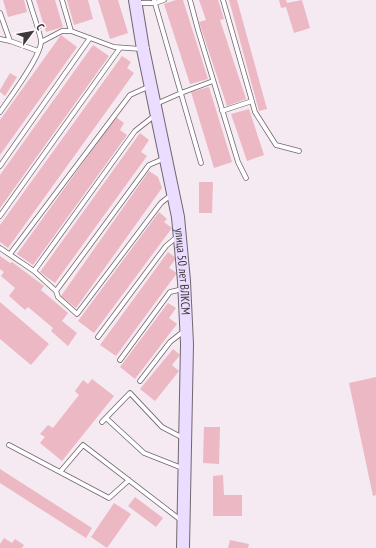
<svg xmlns="http://www.w3.org/2000/svg" width="376" height="548" viewBox="0 0 376 548" font-family="'PT Sans Narrow',sans-serif">
  <rect width="100%" height="100%" fill="#f5e9f2"/>
  <!-- building -->
  <path fill="#ecb8c3" d="M3 0H24L27 12 8 17Z
    M36 0H55L63 27 46 32Z
    M67 0H88L93 19 74 25Z
    M98 0H118L128 33 110 39Z
    M176 0H183L208 79 190 84 164 4Z
    M199 0H218L224 19 220 20 246 99 227 106 199 22 206 20Z
    M229 0H237L267 109 259 111Z
    M279 0H286L287 3 302 0 310 28 294 33 286 7 281 8Z
    M61 35 77 47 0 155V120Z
    M93 45 109 56 0 208V175Z
    M122 56 131 62 127 68 134 73 8 248 0 242V225Z
    M10 73 17 77 5 96 0 92V90Z
    M209 87 232 162 214 168 191 92Z
    M249 109 264 155 247 161 231 114Z
    M116 117 124 123 120 130 127 135 33 265 17 254Z
    M140 133 149 140 141 152 147 156 55 283 40 272Z
    M149 171 158 177 162 188 76 308 61 296Z
    M199 182H213L212 213H199Z
    M159 212 167 219 164 222 172 228 94 333 78 321Z
    M168 252 176 258 169 268 177 273 116 356 100 345Z
    M0 256 10 263 12 262 44 286 41 290 68 313 62 321 77 333 68 346 51 331 53 328 28 307 25 310 9 296 15 288 1 276 4 272 0 269Z
    M0 302 49 344 31 365 0 339Z
    M168 303 176 308 169 318 177 324 135 379 120 367Z
    M173 349 180 355 172 365 179 371 155 401 140 389Z
    M376 377V495L373 496 349 383Z
    M92 379 114 396 62 461 40 443 45 437 40 434 48 425 53 428 79 395 75 391 83 380 88 384Z
    M204 427H220L219 464 203 463Z
    M0 469 92 528 86 538 0 483Z
    M223 475 224 495H242V516H213V476Z
    M135 497 163 518 156 527 128 506Z
    M114 503 131 514 107 548 91 537Z
    M4 538 12 543 15 539 24 545 22 548H0V544Z
    M230 540 249 544 248 548H228Z"/>
  <g fill="none" stroke-linecap="round" stroke-linejoin="round">
    <defs>
      <path id="lane" d="M62 0 71 31
        M154 0 201 163
        M190 0 198 30 238 162 246 178
        M223 0 255 112 276 145 299 151
        M137 3H155L164 0
        M0 13 10 41 38 51
        M0 39 10 41
        M41 42 62 31H71L114 47 141 49
        M156 104 181 93 213 81
        M222 111 252 101
        M0 112C9 99 41 56 41 42 41 35 31 8 29 0
        M0 166 90 38
        M0 216 120 48
        M0 248 34 271 56 291 58 297 77 314 161 203 171 195
        M10 254 130 95 150 86
        M34 271 135 131 154 116
        M56 291 149 165 165 158
        M98 337 166 246 178 236
        M120 360 170 292 183 289
        M140 381 170 342 184 331
        M106 418 144 453 182 468
        M102 422 130 393 162 427 183 438
        M9 445 109 498 129 480
        M60 472 83 445 182 521"/>
      <g id="secondary">
        <path id="s1" d="M135 0 143 49 178 217 184 281 187 344 183 548"/>
      </g>
    </defs>
    <!-- lane casing -->
    <use href="#lane" stroke="#71676f" stroke-width="5.5"/>
    <!-- secondary casing -->
    <use href="#secondary" stroke="#71676f" stroke-width="14"/>
    <!-- lane -->
    <use href="#lane" stroke="#fff" stroke-width="4"/>
    <!-- secondary -->
    <use href="#secondary" stroke="#ebddff" stroke-width="12"/>
  </g>
  <g text-anchor="middle" stroke-width="3" stroke-linejoin="round" paint-order="stroke">
    <!-- street labels -->
    <g font-size="12" fill="#3c383b" stroke="#fff8fd">
      <text dy="4" stroke="none"><textPath href="#s1" startOffset="276">улица 50 лет ВЛКСМ</textPath></text>
    </g>
  </g>
  <!-- north arrow -->
  <g transform="translate(32 32) rotate(58)" stroke="#fff8fd" stroke-width="3" paint-order="stroke">
  <path d="M0-3L7 15L0 10L-7 15Z" fill="#3c383b"/>
  <text y="-6" font-size="11" font-weight="bold" text-anchor="middle" fill="#3c383b">С</text>
  </g>
</svg>
